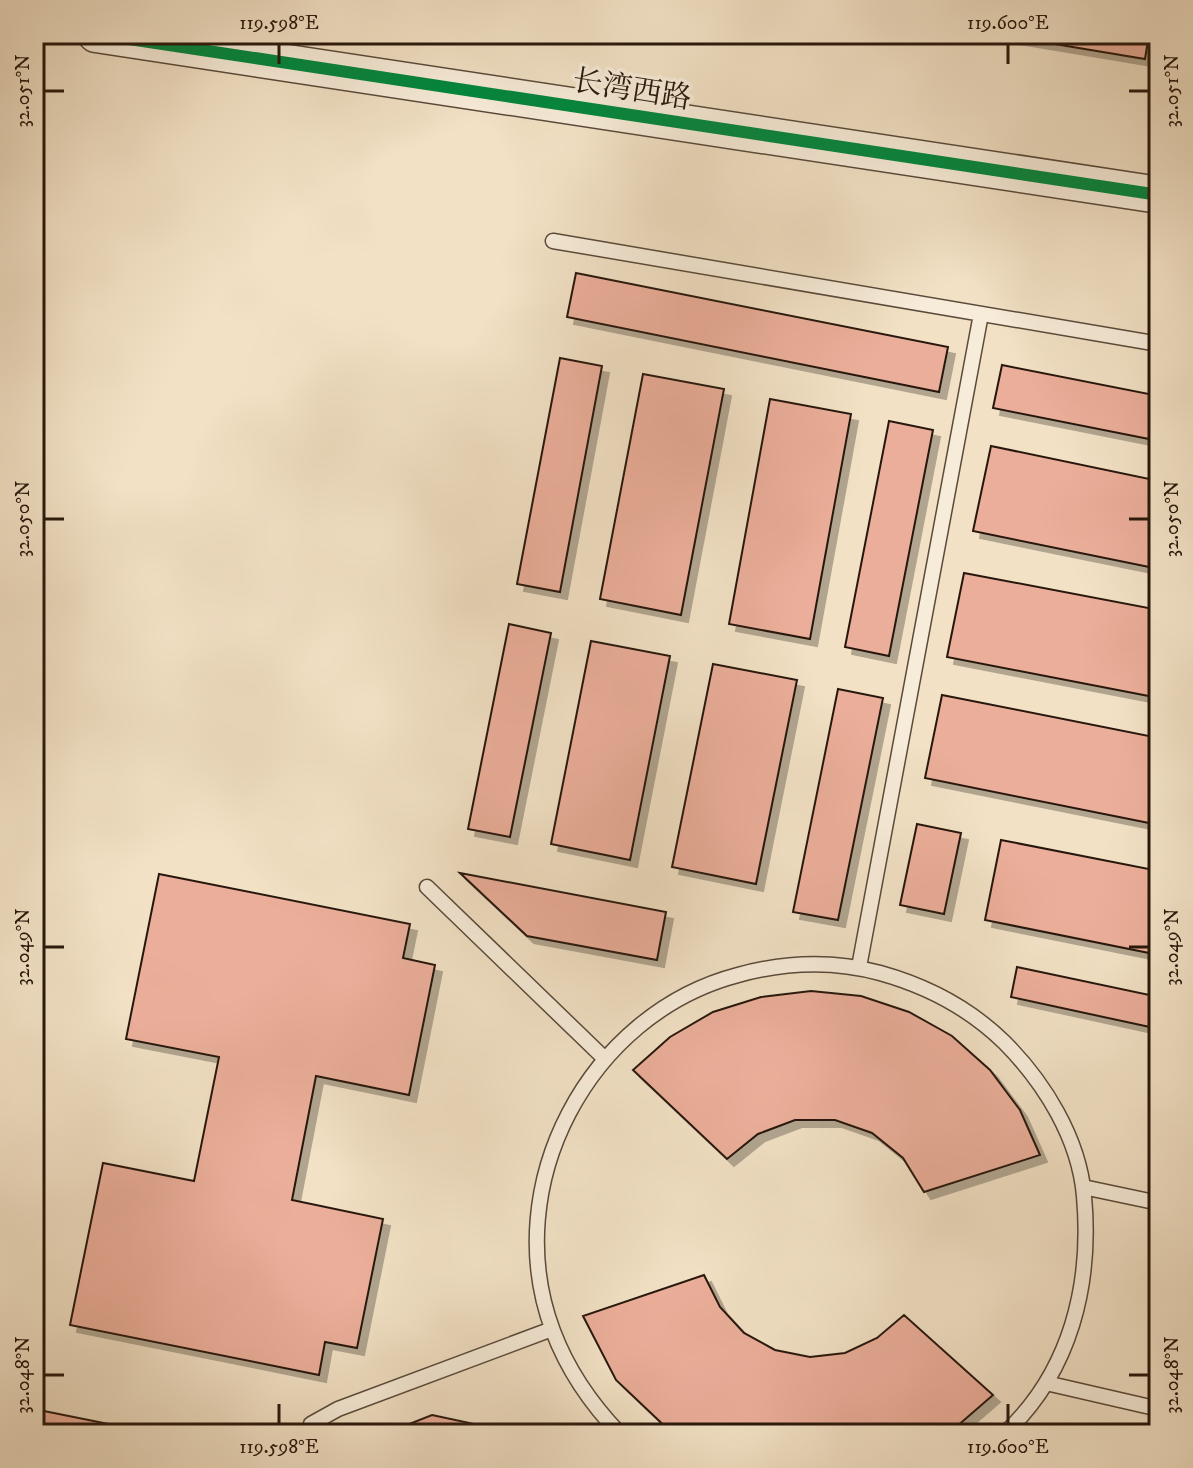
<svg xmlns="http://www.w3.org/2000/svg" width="1193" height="1468" viewBox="0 0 1193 1468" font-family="'IM FELL DW Pica','Noto Serif SC',serif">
  <defs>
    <filter id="shadow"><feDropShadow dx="7" dy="7" stdDeviation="0" flood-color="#0004"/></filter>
  </defs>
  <rect width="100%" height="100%" fill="#f2e1c5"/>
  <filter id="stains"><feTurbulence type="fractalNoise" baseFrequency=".0025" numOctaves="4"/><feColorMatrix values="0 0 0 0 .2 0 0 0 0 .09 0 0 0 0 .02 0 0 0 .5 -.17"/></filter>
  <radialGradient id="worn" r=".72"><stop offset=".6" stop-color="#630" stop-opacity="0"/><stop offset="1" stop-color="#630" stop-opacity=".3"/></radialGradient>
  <!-- building -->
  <path fill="#ebae9a" stroke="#28180c" stroke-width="2" filter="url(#shadow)" d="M994 34H1149L1145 59Z
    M576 273 948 347 939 392 567 317Z
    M560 358 602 366 560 592 517 584Z
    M1002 365 1159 396V441L993 408Z
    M643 374 724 389 681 615 600 599Z
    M770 399 851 414 810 639 729 624Z
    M889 421 933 430 889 656 845 647Z
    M991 446 1159 481V569L973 531Z
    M964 573 1159 610V698L947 657Z
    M509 624 551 633 510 837 468 829Z
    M591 641 670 656 630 860 551 844Z
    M713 664 797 680 756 884 672 867Z
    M838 689 883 698 838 920 793 912Z
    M942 695 1159 738V825L925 778Z
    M917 824 961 833 944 914 900 905Z
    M1001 840 1159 871V955L985 920Z
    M460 873 666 912 657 960 527 936Z
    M159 874 410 924 403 958 435 965 409 1095 316 1076 292 1200 383 1219 357 1348 325 1342 319 1375 70 1325 103 1163 194 1181 219 1057 126 1039Z
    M1017 967 1159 997V1029L1011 997Z
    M811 991 861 996 909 1012 952 1036 990 1070 1020 1110 1040 1155 924 1192 903 1158 872 1133 835 1120H795L758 1134 727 1159 633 1070 670 1037 713 1012 761 997Z
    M704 1275 720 1307 744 1333 775 1350 810 1357 845 1353 877 1338 904 1315 993 1395 948 1434H673L616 1380 583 1316Z
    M34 1409 158 1434H34Z
    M432 1415 521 1434H384Z"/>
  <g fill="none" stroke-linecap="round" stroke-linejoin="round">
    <defs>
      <path id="service" d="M553 241 1159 344
        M427 887 604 1058
        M859 967 981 314
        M1083 1187 1159 1203
        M1046 1383 1159 1409
        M311 1424 338 1409 552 1329
        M620 1434C591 1404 568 1371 553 1331 498 1185 589 1014 738 975 785 962 833 960 880 973 927 986 969 1008 1004 1042 1044 1082 1079 1138 1084 1196 1092 1284 1071 1372 1004 1434"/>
      <path id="tertiary" d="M96 34 1159 195"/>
    </defs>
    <!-- service casing -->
    <use href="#service" stroke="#5a4a3a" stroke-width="17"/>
    <!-- tertiary casing -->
    <use href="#tertiary" stroke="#5a4a3a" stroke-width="39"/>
    <!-- service -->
    <use href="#service" stroke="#f7ecd9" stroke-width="14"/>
    <!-- tertiary -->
    <use href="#tertiary" stroke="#f7ecd9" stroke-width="36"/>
    <defs>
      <path id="cycleway" d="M96 34 1159 195"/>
    </defs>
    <!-- cycleway casing -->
    <use href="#cycleway" stroke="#f7ecd9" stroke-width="17"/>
    <!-- cycleway -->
    <use href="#cycleway" stroke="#00873e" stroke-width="12"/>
  </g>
  <!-- ticks -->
  <path fill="none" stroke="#28180c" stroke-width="3" d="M279 44V64M1008 44V64M44 91H64M1129 91H1149M44 519H64M1129 519H1149M44 947H64M1129 947H1149M44 1375H64M1129 1375H1149M279 1404V1424M1008 1404V1424"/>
  <g text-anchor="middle" stroke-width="7" stroke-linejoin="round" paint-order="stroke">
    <!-- street labels -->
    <g font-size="30" fill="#28180c" stroke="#f7ecd9">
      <text transform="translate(632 89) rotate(9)" y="10">长湾西路</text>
    </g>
  </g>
  <!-- margin -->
  <rect width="1193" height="1468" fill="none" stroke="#f2e1c5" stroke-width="88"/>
  <rect x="44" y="44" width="1105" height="1380" fill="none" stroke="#28180c" stroke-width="3"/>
  <g font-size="20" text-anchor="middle" fill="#28180c">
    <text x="279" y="29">119.598°E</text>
    <text x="1008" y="29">119.600°E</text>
    <text transform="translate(22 91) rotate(-90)" y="7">32.051°N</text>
    <text transform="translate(1171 91) rotate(-90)" y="7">32.051°N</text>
    <text transform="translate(22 519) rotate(-90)" y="7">32.050°N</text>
    <text transform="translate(1171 519) rotate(-90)" y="7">32.050°N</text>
    <text transform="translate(22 947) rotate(-90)" y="7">32.049°N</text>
    <text transform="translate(1171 947) rotate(-90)" y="7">32.049°N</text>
    <text transform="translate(22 1375) rotate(-90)" y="7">32.048°N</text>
    <text transform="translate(1171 1375) rotate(-90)" y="7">32.048°N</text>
    <text x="279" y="1453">119.598°E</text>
    <text x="1008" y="1453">119.600°E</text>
  </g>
  <rect width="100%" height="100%" filter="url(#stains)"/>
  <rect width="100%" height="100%" fill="url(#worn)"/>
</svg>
